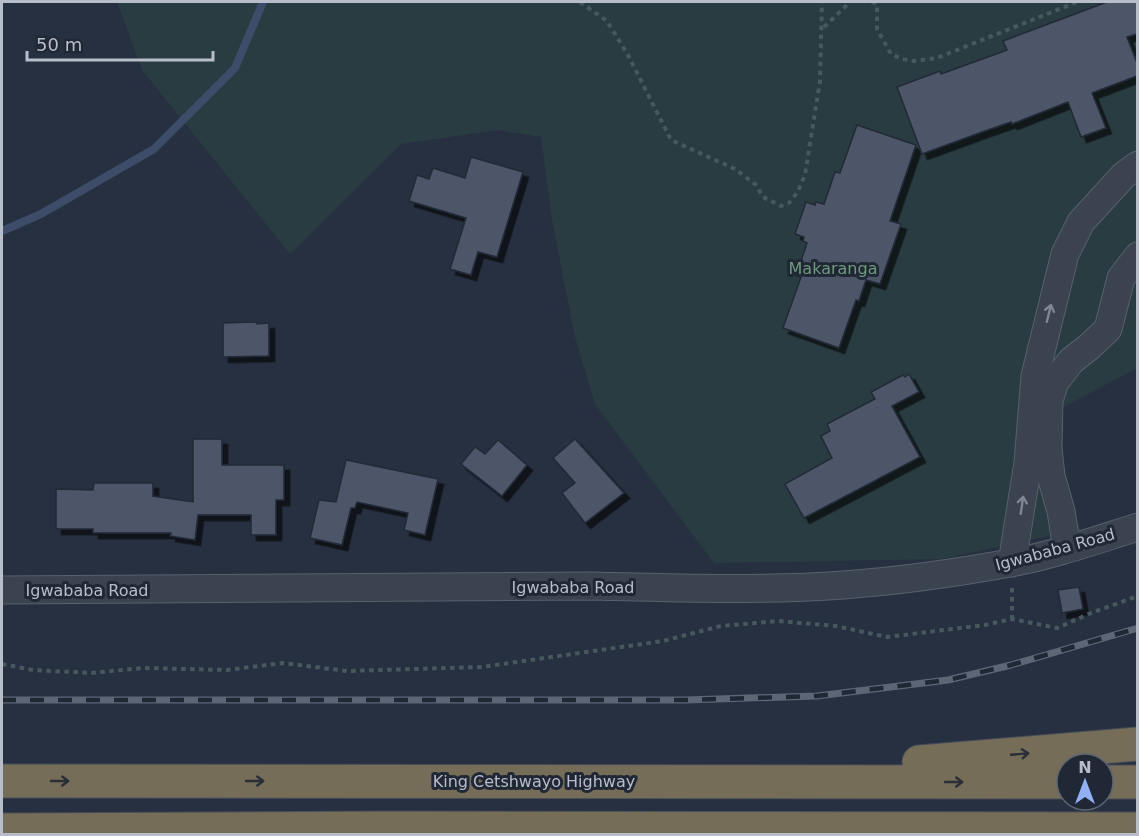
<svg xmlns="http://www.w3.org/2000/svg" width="1139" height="836" viewBox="0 0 1139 836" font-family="'DejaVu Sans',sans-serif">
  <defs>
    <filter id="shadow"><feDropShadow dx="5.5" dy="5.5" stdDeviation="0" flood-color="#0009"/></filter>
  </defs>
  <rect width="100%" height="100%" fill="#273040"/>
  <!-- green -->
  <path fill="#293c41" d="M117 2H1137V368L1060 409 1064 488 1080 529 942 559 714 563 595 404 575 337 552 220 541 137 498 130 401 144 290 254 142 70Z"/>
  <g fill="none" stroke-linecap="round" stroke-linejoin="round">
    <!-- stream -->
    <path stroke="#3d4c68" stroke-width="8" d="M2 231 41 214 154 149 235 68 263 2"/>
  </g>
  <!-- building -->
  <path fill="#4d5669" stroke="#222937" stroke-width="1.5" filter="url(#shadow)" d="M1107 2H1137V34L1127 37 1137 63V76L1092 93 1106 128 1081 137 1068 102 1012 124 1011 122 985 131 922 154 897 87 940 71 941 74 1007 50 1003 41Z
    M857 125 916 145 890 221 901 224 880 284 866 280 859 301 856 300 839 348 783 328 801 277 796 276 807 243 803 241 804 237 795 234 806 202 815 205 816 202 824 204 835 172 840 173Z
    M471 157 523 172 497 257 478 252 471 275 450 269 466 218 409 201 417 175 429 179 433 168 465 178Z
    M257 322V324L269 323V356L223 357V323Z
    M909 374 919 392 892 406 920 457 804 518 785 484 832 458 821 436 830 431 827 424 875 399 871 392 903 375 905 377Z
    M193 439H222V465H284V500H276V535H251V515H198L195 540 170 536 171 533H93V529H56V489L93 490 94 483H153V496L193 502Z
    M575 439 624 493 585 523 562 493 575 483 553 458Z
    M498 440 527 465 502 496 461 464 475 447 485 454Z
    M346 460 438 479 425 535 404 530 408 513 357 502 355 508H351L342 545 310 538 319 500 336 502Z
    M1079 587 1083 609 1062 613 1058 590Z"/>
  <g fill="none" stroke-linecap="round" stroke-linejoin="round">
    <defs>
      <path id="minor" d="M1067 549 1061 511 1051 476 1048 448 1049 400 1055 382 1071 361 1090 346 1108 329 1121 278 1138 256
        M1012 563 1028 463 1035 376 1065 254 1081 222 1124 175 1138 165
        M2 590 591 586C675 588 759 591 843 585 898 581 955 573 1010 563 1054 555 1096 540 1138 527"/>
      <path id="highway" d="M919 762 1138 744
        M2 781 1067 782
        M1103 782H1138
        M2 830 389 828 1138 829"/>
    </defs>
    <!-- minor casing -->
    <use href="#minor" stroke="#59606d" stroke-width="29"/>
    <!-- highway casing -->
    <use href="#highway" stroke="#464d5a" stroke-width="35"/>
    <!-- path -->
    <path stroke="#47595e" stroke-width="4" stroke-dasharray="4.5 4.5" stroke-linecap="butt" d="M580 2 607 21 628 55 671 140 735 169 756 185 763 197 781 206 789 203 797 193 805 175 820 81 822 2
      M872 2 877 4V29L891 54 902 59 914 61 937 58 1077 2
      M824 27 850 2
      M1012 588V619
      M2 664 33 670 91 673 143 668 227 670 283 663 347 671 482 667 663 641 721 626 778 621 836 626 887 637 985 625 1012 619 1057 628 1091 613 1138 596"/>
    <!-- minor -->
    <use href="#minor" stroke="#3b4250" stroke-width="27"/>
    <!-- highway -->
    <use href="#highway" stroke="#766d58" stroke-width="33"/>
    <defs>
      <path id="rail" d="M2 700H686L817 696 948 680 1011 665 1138 628"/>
    </defs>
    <!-- rail casing -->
    <use href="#rail" stroke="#5d6677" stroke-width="7"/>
    <!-- rail -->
    <use href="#rail" stroke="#202735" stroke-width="4.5" stroke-dasharray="14" stroke-linecap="butt"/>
  </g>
  <!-- one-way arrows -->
  <defs><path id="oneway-shaft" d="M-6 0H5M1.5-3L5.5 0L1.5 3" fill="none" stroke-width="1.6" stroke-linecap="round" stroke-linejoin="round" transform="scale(1.5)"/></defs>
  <g stroke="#808693">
    <use href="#oneway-shaft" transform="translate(1049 313) rotate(-76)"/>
    <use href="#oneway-shaft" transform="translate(1022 505) rotate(-82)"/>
  </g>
  <g stroke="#292e38">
    <use href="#oneway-shaft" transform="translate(1020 754) rotate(-5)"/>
    <use href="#oneway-shaft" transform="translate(60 781)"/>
    <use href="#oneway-shaft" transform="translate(255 781)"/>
    <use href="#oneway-shaft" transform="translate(954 782)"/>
  </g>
  <g text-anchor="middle" stroke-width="6" stroke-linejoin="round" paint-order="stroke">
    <!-- park labels -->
    <g font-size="16" fill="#6f9a7d" stroke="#202735">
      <text x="833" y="274">Makaranga</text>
    </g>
    <!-- street labels -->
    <g font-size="16" fill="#b8bdca" stroke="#202735">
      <text transform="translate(1055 549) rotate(-15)" y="6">Igwababa Road</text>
      <text x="573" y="593">Igwababa Road</text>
      <text x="87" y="596">Igwababa Road</text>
      <text x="534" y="787">King Cetshwayo Highway</text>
    </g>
  </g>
  <!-- border -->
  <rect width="1139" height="836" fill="none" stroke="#b8bdca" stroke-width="6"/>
  <!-- north arrow -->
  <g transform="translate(1085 782)"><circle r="28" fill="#202735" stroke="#5d6371" stroke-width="1.5"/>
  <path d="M0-4.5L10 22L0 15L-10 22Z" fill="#92b0f5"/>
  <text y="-9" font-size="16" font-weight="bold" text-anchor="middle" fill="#b8bdca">N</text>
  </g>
  <!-- scale -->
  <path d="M27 51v9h186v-9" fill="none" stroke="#b8bdca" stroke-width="3"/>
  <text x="36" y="51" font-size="18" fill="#b8bdca" stroke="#202735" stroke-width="4.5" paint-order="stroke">50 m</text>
</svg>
